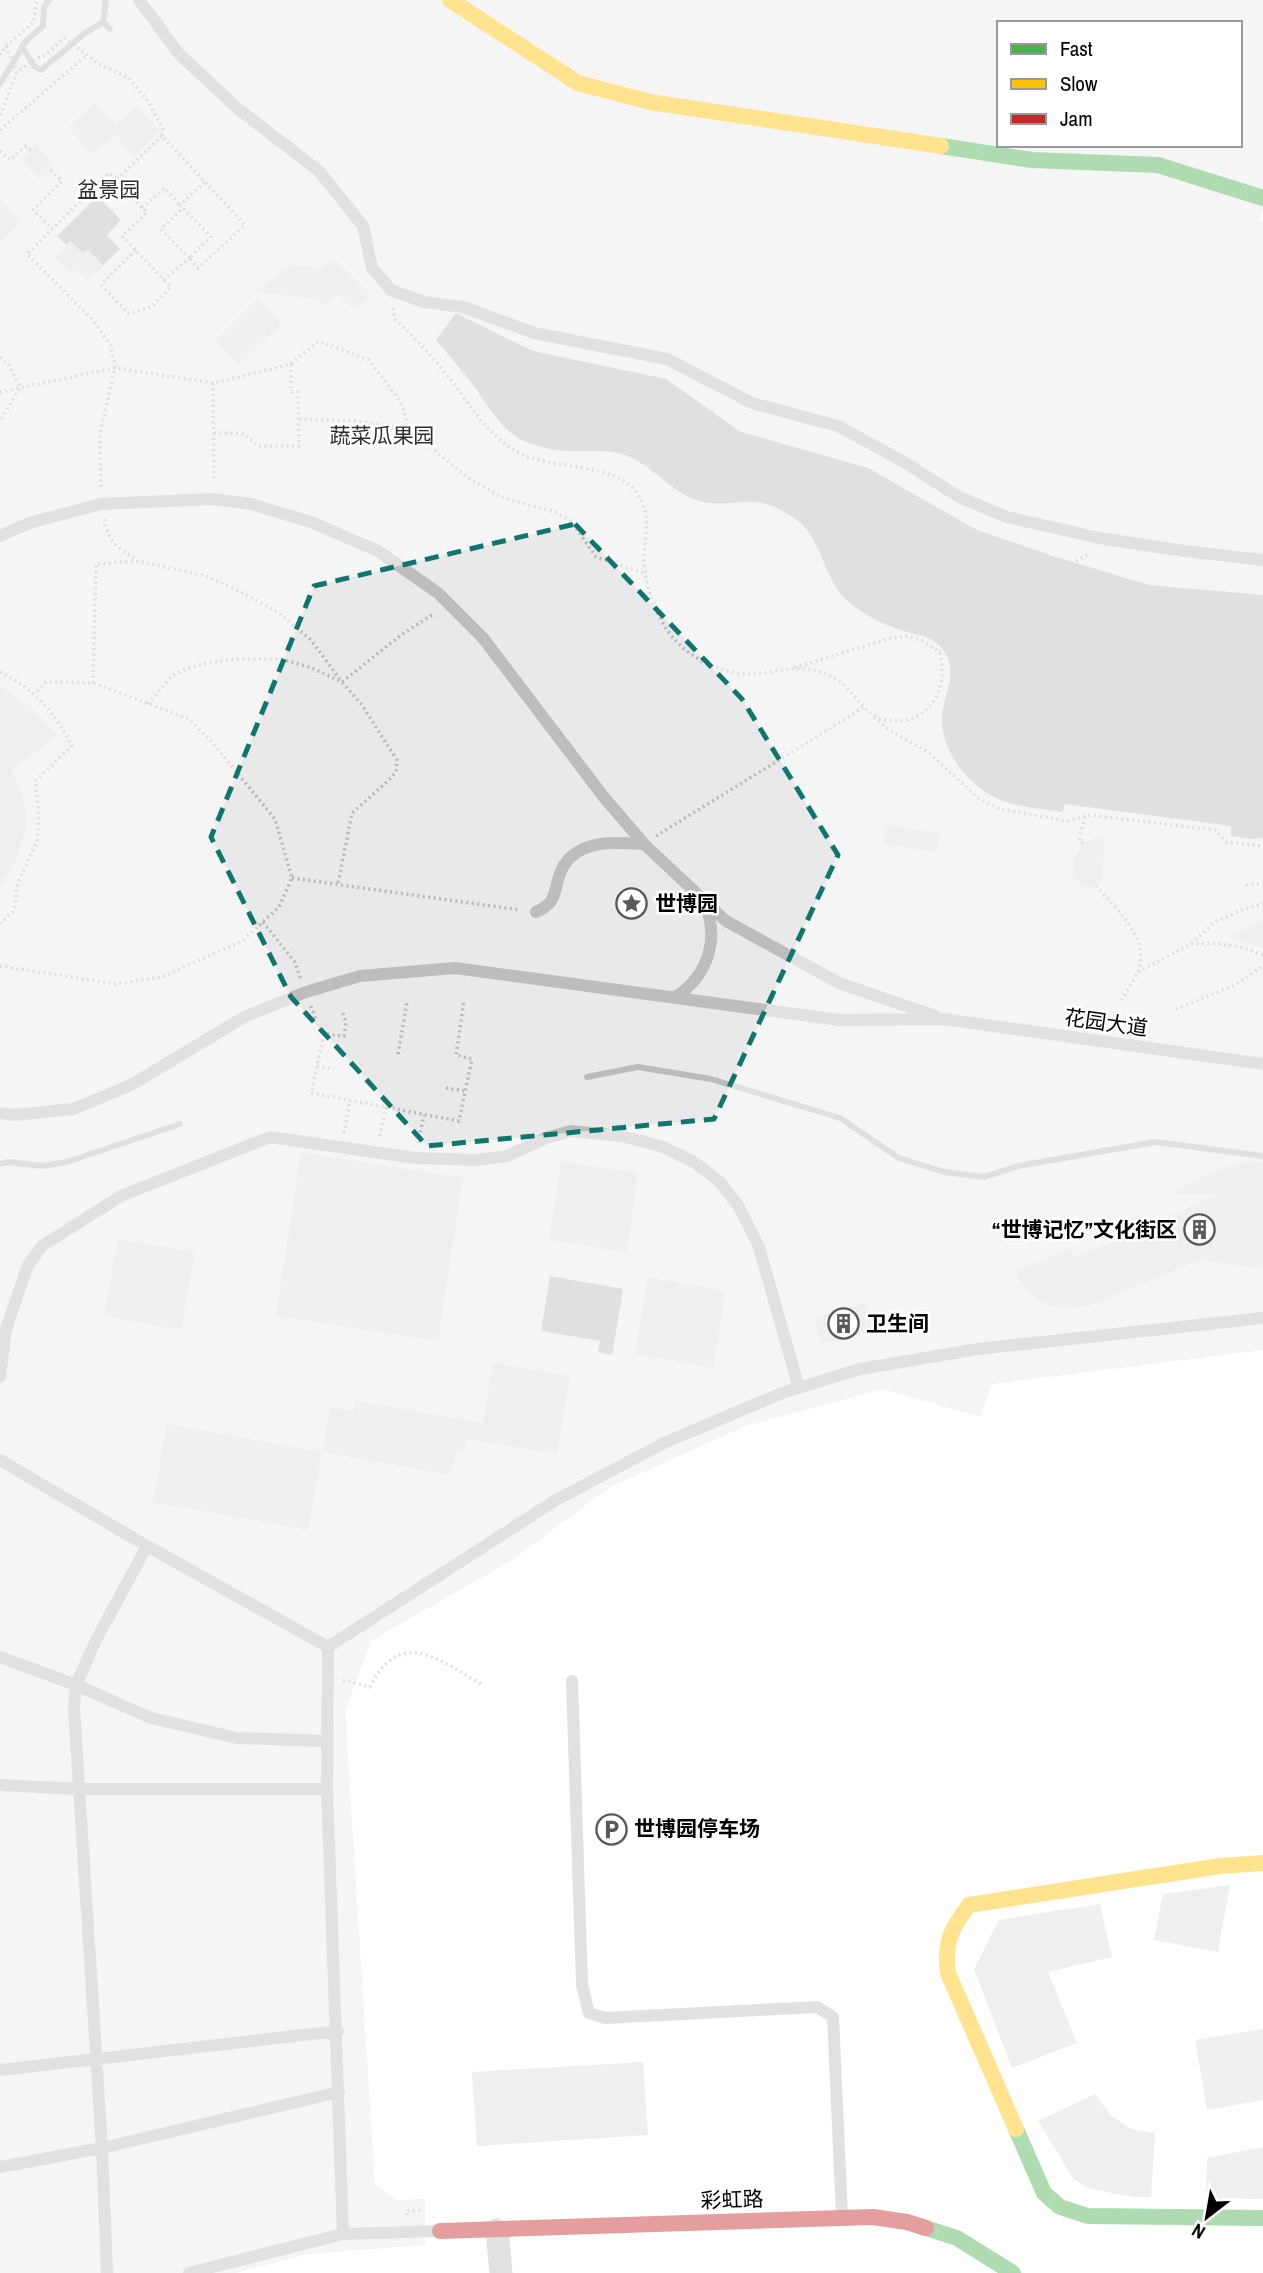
<svg xmlns="http://www.w3.org/2000/svg" width="1263" height="2273" viewBox="0 0 1263 2273" font-family="'Archivo Narrow','Noto Sans SC',sans-serif">
  <rect width="100%" height="100%" fill="#fff"/>
  <!-- green -->
  <path fill="#e9e9e9" fill-rule="evenodd" d="M0 0H1263V209L1260 221 1263 222V1350L992 1384 980 1417 883 1389 746 1426 610 1487 511 1561 372 1640 345 1710 375 2185 396 2200 425 2199V2245L308 2254 236 2273H0ZM999 23H1240V145H999Z"/>
  <!-- water -->
  <path fill="#bbb" d="M97 196 121 220 107 235 120 249 95 273 57 236Z
    M456 313 533 351 666 379 741 432 868 468 977 530 1056 557 1149 585 1263 595V838L1251 839 1231 836V826L1064 804 1063 812C1044 809 1014 807 996 798 967 784 942 752 942 719 942 698 957 677 947 656 936 635 917 636 898 629 882 624 864 614 851 604 823 583 824 541 798 521 786 512 769 502 754 502 734 501 717 507 696 500 672 492 649 463 625 455 603 448 579 453 556 450 508 443 502 425 476 389 464 372 449 356 436 340Z
    M550 1276 623 1289 612 1355 598 1352 600 1341 541 1331Z"/>
  <g fill="none" stroke-linecap="round" stroke-linejoin="round">
    <!-- stream -->
    <path stroke="#bbb" stroke-width="6" d="M103 22 106 0
      M22 47 34 66 41 70 84 34 103 22 110 29
      M0 84 26 41 43 26 44 7 49 0
      M587 1077 638 1067 711 1079 840 1118 899 1158 944 1172 984 1177 1018 1166 1155 1142 1263 1156
      M0 1164 8 1162 42 1166 67 1162 180 1124"/>
  </g>
  <!-- building -->
  <path fill="#dcdcdc" d="M95 103 116 125 137 106 160 131 134 156 115 135 93 155 68 128Z
    M36 145 55 166 40 180 21 160Z
    M0 199 21 221 0 242Z
    M70 241 83 253 87 249 103 265 87 280 76 269 71 274 55 257Z
    M333 258 371 295 355 310 338 295 325 306 315 300 304 297 254 292 282 271 296 265 322 268Z
    M258 298 282 323 239 365 215 341Z
    M0 686 30 706 58 736 12 770 22 795 26 811V827L17 858 0 887Z
    M885 826 940 833 937 852 883 844Z
    M1105 834 1102 878 1099 885 1088 888 1082 886 1074 876 1073 858 1083 843Z
    M1263 920V949L1231 936Z
    M301 1152 463 1178 438 1341 276 1316Z
    M1263 1161V1269L1200 1260 1091 1305 1070 1309 1049 1305 1038 1300 1021 1282 1016 1271 1071 1248 1075 1258 1216 1195 1169 1193 1210 1173 1230 1166Z
    M561 1162 638 1173 627 1252 549 1240Z
    M118 1239 195 1252 181 1330 104 1316Z
    M648 1277 726 1291 713 1368 635 1354Z
    M866 1303 873 1331 821 1344 814 1317Z
    M493 1363 570 1376 557 1454 466 1439 464 1452 456 1450 451 1475 322 1452 330 1407 354 1411 356 1401 483 1423Z
    M167 1424 322 1452 308 1530 153 1502Z
    M1230 1885 1218 1952 1154 1940 1163 1894Z
    M1100 1904 1112 1957 1048 1972 1077 2043 1012 2068 974 1969 999 1920Z
    M1263 2029V2100L1207 2110 1195 2040Z
    M643 2062 648 2135 477 2146 472 2072Z
    M1095 2094 1110 2115 1131 2129 1155 2133 1151 2197H1134L1090 2189 1074 2180 1038 2121Z
    M1263 2147V2199L1206 2198 1207 2158Z"/>
  <g fill="none" stroke-linecap="round" stroke-linejoin="round">
    <!-- path -->
    <path stroke="#b8b8b8" stroke-width="3.5" stroke-dasharray="2 3.5" stroke-linecap="butt" d="M6 46 17 72
      M0 55 6 46 34 22 36 4 40 0
      M0 115 17 72 35 59 45 55 64 38 99 64 129 78 148 101 163 129 162 136 245 225 198 268 189 258 211 237 180 205 205 182
      M0 130 87 55
      M162 136 116 180 147 213 122 236 164 280 189 258 161 229 183 208
      M0 151 10 160 26 146 31 150
      M51 170 62 181 33 210 52 228
      M142 208 165 188 180 205
      M136 250 101 285 129 314 151 307 171 287 164 280
      M393 308 395 319C411 335 428 351 442 369 467 398 485 436 521 454 550 468 617 465 635 490 653 515 645 530 644 556 644 584 656 619 675 640 694 661 727 676 755 674 775 673 793 665 813 670 824 672 838 679 846 687 859 700 865 715 886 720 927 728 951 689 939 652L923 641 906 636 888 639 793 668
      M0 357 9 365 20 387 0 421
      M213 383 214 482
      M0 392 115 368 213 383 291 364 319 341 369 360 400 401 410 430 467 477 501 497 555 512 571 521 596 557 647 574
      M299 419 356 421 410 430
      M214 433 244 434 258 446H299L298 392H291V364
      M101 487 100 434 115 368 111 346 93 320 27 254 109 173 116 180
      M104 519C109 542 117 548 137 560
      M939 652 965 636 973 649 994 636 978 610 1000 596 1009 609 1029 596 1038 610 1058 597 1046 578 1090 553
      M0 672C34 689 55 712 72 746L35 781 39 815 37 841 18 883 14 911 0 923
      M93 683 96 564 138 561 206 576 243 593 279 613 311 640 342 682 401 635 435 613
      M148 704 172 676 184 670 207 663 238 659H282L312 668 342 682 362 705 397 760 396 772 388 781 352 813 338 884
      M874 717 888 729 928 752 978 798 1000 809 1068 821 1089 815 1215 830 1226 842 1263 846
      M656 836 863 708
      M1083 843 1079 841 1085 816
      M292 878 520 910
      M1246 885 1263 884
      M1096 886C1116 909 1151 938 1138 972 1133 982 1126 992 1121 1002
      M263 922 294 961 301 979
      M1191 944C1216 942 1239 945 1263 955
      M0 966 116 984 162 977 242 941 279 907 292 878 275 819 211 741 189 719 93 683 46 682 35 694
      M1138 972 1191 944 1215 922 1244 909 1263 904
      M311 1006 316 1020
      M1176 1009 1233 986 1263 966
      M343 1013 346 1022 344 1036 324 1034 311 1093 459 1121 472 1059 456 1055 464 1001
      M398 1054 407 1002
      M317 1066 334 1069
      M446 1088 465 1091
      M344 1133 350 1100
      M380 1136 386 1107
      M418 1143 424 1115
      M343 1680 370 1687C400 1627 438 1659 481 1684
      M407 2215 406 2211 423 2210"/>
    <!-- lane -->
    <path stroke="#bdbdbd" stroke-width="12" d="M139 0 179 54 237 108 319 171 363 226 372 268 391 290 424 302 463 307 534 333 667 359 752 403 838 426 904 462 959 497 1007 517 1099 538 1184 551 1263 560
      M0 536 29 523 101 504 214 499 251 504 311 522 378 551 438 593 483 638 603 796 644 844 726 921 839 983 935 1016
      M536 912C561 901 552 887 563 867 579 839 616 842 644 844
      M676 997C709 974 720 938 704 902
      M0 1113 14 1115 73 1109 131 1085 244 1017 306 992 360 976 455 968 839 1020 944 1019 1263 1064
      M0 1377 6 1329 28 1265 42 1246 121 1196 270 1137 415 1158 476 1160 507 1156 546 1138 571 1131 621 1136 661 1146 694 1162 720 1182 739 1207 759 1247 799 1388
      M0 1460 147 1546 328 1647
      M328 1647 556 1500 664 1443 782 1393 860 1369 978 1349 1263 1318
      M328 1647 327 1789 343 2234
      M0 1657 76 1685 151 1718 237 1738 326 1741
      M572 1681 582 1984 589 2013 605 2018 817 2007 833 2017 842 2216
      M0 1785 79 1789H327
      M0 2070 338 2031
      M0 2167 102 2148 339 2092
      M107 2273 102 2148 74 1708 76 1685 96 1640 147 1546
      M189 2273 343 2234 439 2231"/>
    <!-- street -->
    <path stroke="#bdbdbd" stroke-width="23" d="M497 2230 501 2273"/>
    <!-- fast -->
    <path stroke="#4caf50" stroke-width="16" d="M941 146 1032 160 1158 165 1263 198
      M1016 2129 1044 2193 1060 2207 1088 2216 1263 2218
      M926 2228 957 2238 1013 2273"/>
    <!-- slow -->
    <path stroke="#ffc107" stroke-width="16" d="M450 0 578 83 650 102 941 146
      M1016 2129 948 1973C944 1942 951 1929 969 1905L1220 1866 1263 1863"/>
    <!-- jam -->
    <path stroke="#c62828" stroke-width="16" d="M440 2231 873 2217 907 2222 926 2228"/>
  </g>
  <!-- marked area -->
  <path d="M0 0H1263V2273H0ZM575 524 742 699 838 855 714 1119 427 1146 291 997 211 837 314 586Z" fill="#fff" fill-opacity=".55" fill-rule="evenodd"/>
  <path fill="none" stroke="#0f766e" stroke-width="5" stroke-dasharray="14 9" stroke-linejoin="round" d="M575 524 742 699 838 855 714 1119 427 1146 291 997 211 837 314 586Z"/>
  <!-- icons -->
  <defs>
    <symbol id="sight-ring" viewBox="-11 -11 22 22"><circle r="9.5" fill="#fff" stroke="#595959" stroke-width="1.5"/><path d="M0-6L1.8-2.2L6-1.7L2.9 1.2L3.7 5.4L0 3.3L-3.7 5.4L-2.9 1.2L-6-1.7L-1.8-2.2Z" fill="#595959"/></symbol>
    <symbol id="building-ring" viewBox="-11 -11 22 22"><circle r="9.5" fill="#fff" stroke="#595959" stroke-width="1.5"/><path d="M-4-6H4V6H1V3H-1V6H-4ZM-2.5-4.3h1.7v1.8h-1.7ZM.8-4.3h1.7v1.8H.8ZM-2.5-1h1.7V.8h-1.7ZM.8-1h1.7V.8H.8Z" fill="#595959"/></symbol>
    <symbol id="parking-ring" viewBox="-11 -11 22 22"><circle r="9.5" fill="#fff" stroke="#595959" stroke-width="1.5"/><path d="M-3.5-5.5H1a3.5 3.5 0 0 1 0 7H-1V5.5H-3.5ZM-1-3.4V-.6H.8a1.4 1.4 0 0 0 0-2.8Z" fill="#595959"/></symbol>
  </defs>
  <g fill-rule="evenodd">
    <use href="#sight-ring" x="614" y="886" width="35" height="35"/>
    <use href="#building-ring" x="1182" y="1212" width="35" height="35"/>
    <use href="#building-ring" x="826" y="1306" width="35" height="35"/>
    <use href="#parking-ring" x="594" y="1812" width="35" height="35"/>
  </g>
  <g text-anchor="middle" stroke-width="5" stroke-linejoin="round" paint-order="stroke">
    <!-- park labels -->
    <g font-size="21" fill="#2e2e2e" stroke="#fff">
      <text x="109" y="197">盆景园</text>
      <text x="382" y="443">蔬菜瓜果园</text>
    </g>
    <!-- poi labels -->
    <g font-size="21" font-weight="bold" fill="#000" stroke="#fff" text-anchor="start">
      <text x="655" y="911">世博园</text>
      <text x="1177" y="1237" text-anchor="end">“世博记忆”文化街区</text>
      <text x="866" y="1331">卫生间</text>
      <text x="634" y="1836">世博园停车场</text>
    </g>
    <!-- street labels -->
    <g font-size="21" fill="#000" stroke="#fff">
      <text transform="translate(1106 1023) rotate(8)" y="7">花园大道</text>
      <text transform="translate(732 2200) rotate(-2)" y="7">彩虹路</text>
    </g>
  </g>
  <!-- legend -->
  <rect x="997" y="21" width="245" height="126" fill="#ffffff" stroke="#999999" stroke-width="2"/>
  <rect x="1011" y="44" width="35" height="10" fill="#4caf50" stroke="#999999" stroke-width="2"/>
  <text x="1060" y="56" font-size="21" fill="#000000">Fast</text>
  <rect x="1011" y="79" width="35" height="10" fill="#ffc107" stroke="#999999" stroke-width="2"/>
  <text x="1060" y="91" font-size="21" fill="#000000">Slow</text>
  <rect x="1011" y="114" width="35" height="10" fill="#c62828" stroke="#999999" stroke-width="2"/>
  <text x="1060" y="126" font-size="21" fill="#000000">Jam</text>
  <!-- north arrow -->
  <g transform="translate(1207 2217) rotate(211)" stroke="#ffffff" stroke-width="5" paint-order="stroke">
  <path d="M0-5L12 26L0 18L-12 26Z" fill="#000000"/>
  <text y="-10" font-size="19" font-weight="bold" text-anchor="middle" fill="#000000">N</text>
  </g>
</svg>
